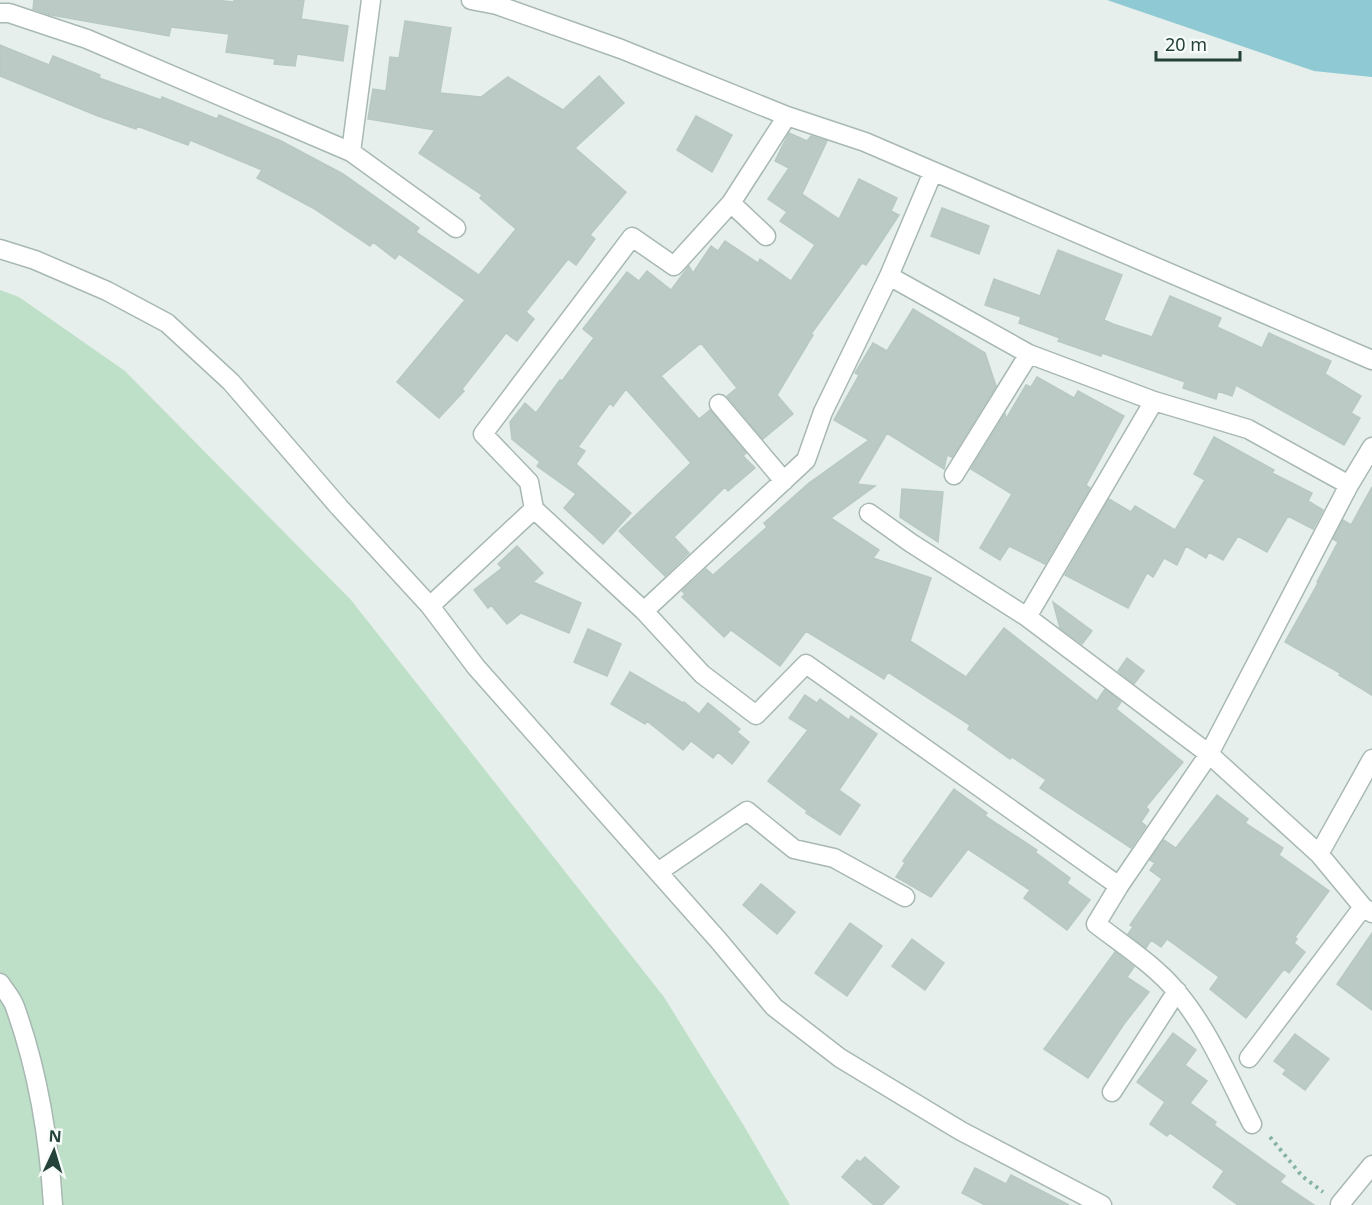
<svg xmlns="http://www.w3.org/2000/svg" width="1372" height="1205" viewBox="0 0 1372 1205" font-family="'Noto Sans',sans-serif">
  <rect width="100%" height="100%" fill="#e6efeb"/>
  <!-- green -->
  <path fill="#bfe0c8" d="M0 290 19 297 125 371 351 600 664 997 744 1126 790 1205H0Z"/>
  <!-- water -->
  <path fill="#8ec9d4" d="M1107 0H1372V77L1314 71Z"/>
  <!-- building -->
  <path fill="#bbcac4" stroke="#b8c9c2" stroke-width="1.5" d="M34 0H214L234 2V0H304L301 19 348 26 343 61 297 54 295 66 274 64 275 59 226 52 229 34 171 27 169 36 51 15 33 9Z
    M405 21 451 28 440 93 481 97 508 77 563 110 599 76 624 103 575 148 626 192 590 235 595 239 576 265 568 259 526 312 534 319 517 341 506 333 462 389 464 391 439 418 397 382 465 300 399 254 395 259 373 242 370 246 313 208 257 178 262 170 190 140 188 145 137 126 136 129 98 116 0 76V45L49 65 53 56 100 75 99 78 161 100 162 97 217 119 219 115 281 141 343 174 419 228 416 232 479 275 516 229 480 198 482 195 419 153 435 130 368 119 373 89 386 91 390 57 399 58Z
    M696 116 732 135 712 172 677 150Z
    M789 133 807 141 811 136 827 141 802 194 839 219 859 179 897 198 891 211 899 215 866 265 862 263 811 334 813 335 777 395 793 414 763 439 727 396 737 388 701 343 661 376 699 419 710 410 746 453 743 456 755 468 728 491 725 487 674 537 689 553 665 576 619 531 691 463 626 389 613 406 610 403 578 447 585 451 576 464 631 513 603 544 564 508 576 494 537 466 540 462 512 439 510 422 525 403 536 413 560 380 562 381 594 338 583 329 627 272 639 281 647 271 671 290 689 266 693 273 711 246 718 251 725 241 758 263 760 259 791 281 815 245 780 221 787 212 768 199 789 168 775 161Z
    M942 208 989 226 979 254 931 236Z
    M1058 250 1122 275 1104 320 1113 324 1152 337 1170 296 1221 318 1217 327 1262 348 1269 333 1331 361 1325 374 1361 396 1351 413 1360 418 1344 445 1236 385 1232 396 1218 391 1216 399 1183 388 1185 382 1102 353 1101 356 1058 341 1060 338 1019 323 1021 317 985 305 994 279 1040 296Z
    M913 309 985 353 996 386 952 457 947 455 944 469 887 433 857 484 875 486 831 518 879 550 873 558 931 578 910 641 966 677 1004 628 1097 701 1105 689 1121 702 1116 709 1183 762 1146 807 1149 810 1141 822 1146 826 1131 848 1040 788 1046 780 1012 757 1010 759 968 729 970 725 888 672 884 679 806 631 780 666 731 630 724 637 682 597 685 594 682 591 706 569 713 575 767 527 764 523 809 483 869 440 834 420 859 375 855 373 873 343 887 351Z
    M1037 377 1074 398 1078 391 1124 416 1086 485 1090 488 1045 564 1009 546 1000 560 980 548 1012 494 971 469 1005 414 1006 419 1026 385 1031 387Z
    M1214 437 1274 470 1272 473 1312 493 1308 501 1323 510 1313 529 1288 516 1267 552 1238 536 1223 560 1209 552 1206 558 1186 546 1177 565 1164 558 1153 577 1147 573 1128 608 1065 575 1109 499 1131 512 1135 506 1175 530 1205 480 1194 474Z
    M1372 487V695L1339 675 1340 673 1285 642 1318 583 1317 582 1338 542 1333 539 1343 520 1351 525Z
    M902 489 943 492 938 542 900 517Z
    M517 546 543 573 533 582 581 603 569 633 521 613 507 624 491 605 488 608 474 590 502 568 498 564Z
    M1053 602 1092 631 1082 644 1060 628Z
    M588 629 621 644 607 676 574 662Z
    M1127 658 1144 671 1134 684 1118 671Z
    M630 672 683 703 684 702 699 714 708 703 740 729 737 732 749 742 732 764 718 752 713 758 691 741 683 750 647 721 645 724 611 704Z
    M805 695 817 703 820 699 849 720 851 716 877 734 839 790 860 805 840 835 806 813 807 811 768 781 808 730 789 718Z
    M954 789 987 813 985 816 1037 850 1035 852 1070 878 1067 883 1090 900 1067 930 1024 898 1030 890 968 849 931 897 896 877 905 863 903 861Z
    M1217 795 1248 819 1245 823 1283 848 1279 855 1329 891 1295 937 1297 939 1294 943 1305 952 1289 973 1284 969 1246 1018 1210 989 1219 977 1167 939 1161 947 1151 940 1146 948 1128 934 1133 927 1130 925 1162 879 1150 870 1155 863 1150 860 1164 840 1176 848Z
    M761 884 795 912 777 934 743 905Z
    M850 923 882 946 847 996 815 973Z
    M1372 933V1010L1337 984Z
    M912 939 944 963 925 990 892 966Z
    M1115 952 1134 967 1127 977 1149 992 1124 1024 1088 1078 1044 1049Z
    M1173 1033 1196 1050 1185 1065 1207 1081 1190 1103 1216 1122 1214 1125 1285 1176 1280 1182 1314 1205H1238L1213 1187 1224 1171 1170 1133 1167 1136 1150 1124 1165 1102 1137 1082Z
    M1295 1034 1329 1059 1305 1090 1283 1074 1286 1070 1274 1061Z
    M865 1157 899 1187 882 1205H874L842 1177 857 1160 860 1162Z
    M975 1168 1006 1184 1011 1175 1069 1205H985L962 1193Z"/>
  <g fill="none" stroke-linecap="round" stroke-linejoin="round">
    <defs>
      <path id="street" d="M471 0 497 5 621 49 787 116 865 142 1372 360
        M0 13H9L87 39 351 152 456 228
        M787 116 731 203 674 266 632 237 483 434 529 482 534 509 644 611 702 674 756 715 806 664 1119 886
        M351 152 371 0
        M731 203 766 236
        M0 249 35 260 107 291 167 323 231 382 339 507 430 606 476 667 719 941 774 1007 840 1058 961 1131 1102 1205
        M889 276 1029 354 1154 401 1248 429 1349 485
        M719 404 784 481
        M954 475 1029 354
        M869 513 911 543 1027 617 1209 754 1319 854 1363 907 1372 913
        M430 606 534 509
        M644 611 806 460 823 412 889 276 933 172
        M1027 617 1154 401
        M1319 854 1372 759
        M658 872 747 811 794 849 834 858 905 897
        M0 983C5 991 12 998 15 1007 37 1068 49 1140 53 1205
        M1249 1058 1363 907
        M1112 1092 1177 991
        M1252 1124C1229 1079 1209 1030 1177 992 1156 966 1122 944 1096 924L1119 886 1209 754 1349 485 1372 447
        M1340 1204 1372 1165"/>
    </defs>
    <!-- street casing -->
    <use href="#street" stroke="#a8b8b2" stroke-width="21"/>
    <!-- path -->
    <path stroke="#86b3a5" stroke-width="4" stroke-dasharray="3 4.5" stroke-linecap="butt" d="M1270 1137 1302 1176 1323 1192"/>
    <!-- street -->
    <use href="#street" stroke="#fff" stroke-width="18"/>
  </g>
  <!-- north arrow -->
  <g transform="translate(54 1151) rotate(4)" stroke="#f7fbf9" stroke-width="4.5" paint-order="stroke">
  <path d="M0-4.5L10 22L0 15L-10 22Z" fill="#24423a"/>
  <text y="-9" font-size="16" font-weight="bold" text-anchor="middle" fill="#24423a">N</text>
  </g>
  <!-- scale -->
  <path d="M1156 51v9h84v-9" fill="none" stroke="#24423a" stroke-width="3"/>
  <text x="1165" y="51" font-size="18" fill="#24423a" stroke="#f7fbf9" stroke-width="4.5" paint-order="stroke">20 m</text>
</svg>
